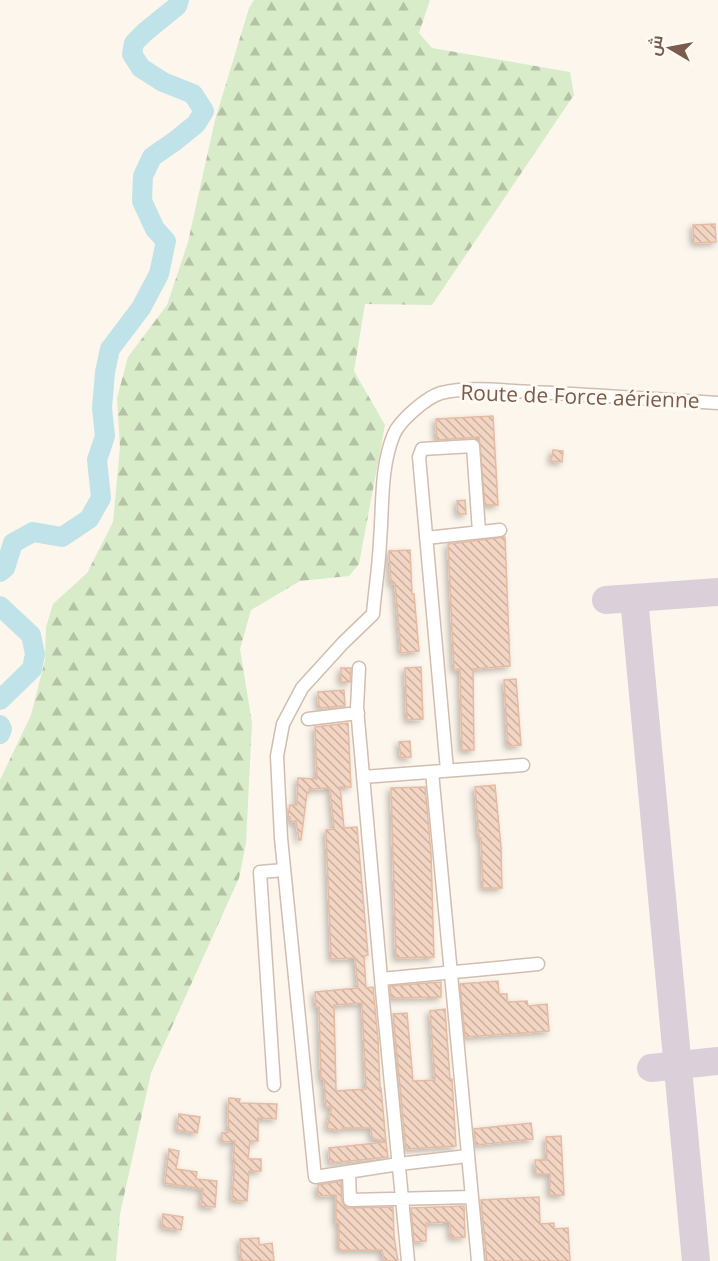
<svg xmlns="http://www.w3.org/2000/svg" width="718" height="1261" viewBox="0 0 718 1261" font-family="'Open Sans',Cairo,sans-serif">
  <defs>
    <pattern id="forest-firs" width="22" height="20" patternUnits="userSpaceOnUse" patternTransform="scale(1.5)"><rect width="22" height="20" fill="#d8ecc9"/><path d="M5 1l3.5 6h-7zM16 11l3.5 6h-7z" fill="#b4c2a5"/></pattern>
    <pattern id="building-back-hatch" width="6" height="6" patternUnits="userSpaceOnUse" patternTransform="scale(1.5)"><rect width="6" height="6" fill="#f3d5c3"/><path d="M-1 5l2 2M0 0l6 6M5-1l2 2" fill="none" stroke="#cab0a1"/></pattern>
    <filter id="shadow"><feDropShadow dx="-3" dy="3" stdDeviation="3" flood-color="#0004"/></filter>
  </defs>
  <rect width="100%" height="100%" fill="#fdf6ec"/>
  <!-- forest -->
  <path fill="url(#forest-firs)" d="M254 0H430L419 33 432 48 570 72 574 95 432 305 365 304 354 371 385 425 359 564 349 576 300 581 251 610 240 649 252 723 246 843 239 878 151 1073 120 1214 116 1261H0V780L31 715 45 660 46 627 53 604 87 573 113 522 120 447 117 398 128 357 167 305 188 242 215 120 249 8Z"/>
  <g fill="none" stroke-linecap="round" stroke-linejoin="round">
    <!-- river -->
    <path stroke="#bfe3e8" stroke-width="20" d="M0 572 5 568 13 543 33 532 62 537 89 519 101 498 97 460 105 436 102 408 105 372 110 349 141 308 159 274 166 241 155 229 142 201 143 176 152 157 175 141 196 124 204 111 193 94 163 82 141 68 132 54 134 43 145 32 177 6 179 0
      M0 606 31 635 35 654 32 669 0 700
      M0 725 2 729 0 734"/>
    <!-- taxiway -->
    <path stroke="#dbcfda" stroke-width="28" d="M634 598 696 1261
      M606 600 718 592
      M651 1068 718 1061"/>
  </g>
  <!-- building -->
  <path fill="url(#building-back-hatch)" stroke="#e6bba3" stroke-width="1.5" fill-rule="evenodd" filter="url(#shadow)" d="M715 224 716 242 694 243 693 225Z
    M493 416 498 505H485L479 437 437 440 436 419Z
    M553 450 563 451 562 462 551 461Z
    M465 500 466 514H458L457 501Z
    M505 537 510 666 473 669 474 750H462L460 669 454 670 448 544Z
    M410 550 412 594H414L419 651 401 653 395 583 391 584 389 551Z
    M421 667 423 719 407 720 405 668Z
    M341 668H351L350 682H341Z
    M516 679 521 745 508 746 504 680Z
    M344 690 345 706 319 708 318 692Z
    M348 723 351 787H340L344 828 357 827 368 955 364 956 366 988 373 987 378 1039 380 1088H381L386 1142 372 1138 371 1128H342L341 1131 327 1128 332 1106 326 1107 324 1079H321L319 1007H316L315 992 358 988 355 958 331 959 326 830 334 829 330 788 309 789V793H307L301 840H299L296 821 291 822 290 817 288 816 290 805H297L298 778 317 779 315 727ZM362 1003 366 1089 336 1091 334 1005Z
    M410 741 411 757 401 758 399 742Z
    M495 785 501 847 502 888H483L481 838H479L475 787Z
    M425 787 431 853 434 957 396 958 391 788Z
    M498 981 499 994H507V1002L527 1001 528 1006 547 1004 549 1031 465 1037 460 984Z
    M441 982V997L391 998 390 986Z
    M445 1009 450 1079H452L456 1146 406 1149 393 1014 407 1013 413 1081 435 1080 430 1011Z
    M229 1098 240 1099 239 1103 277 1104 276 1119 258 1118V1141H250L248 1159H261V1171H249L247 1201 232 1200 235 1159H233L235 1141 222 1142V1133L229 1132 228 1110Z
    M179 1114 200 1117 197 1133 177 1130Z
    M531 1123 533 1139 476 1145 474 1129Z
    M561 1136 564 1195H550V1174H536L535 1160H547L546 1137Z
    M386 1142 388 1157 330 1163 329 1148Z
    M169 1149 179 1151 176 1169 197 1172 196 1179 217 1181 215 1207 201 1206 203 1189 165 1183Z
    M341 1181 342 1201 346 1208 393 1207 394 1236 398 1261H384L382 1250H339V1223H336V1195L318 1196V1185Z
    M539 1197 540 1224 554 1223V1229L568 1228 570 1261H487L481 1200Z
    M464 1206 465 1237 451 1238 450 1222 426 1223V1241L414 1242 411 1208Z
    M163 1214 183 1217 181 1230 162 1227Z
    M259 1238V1245L272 1243 274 1261H241L240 1239Z"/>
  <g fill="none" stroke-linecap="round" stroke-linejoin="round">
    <defs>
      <path id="minor" d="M426 538 500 530
        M359 668 357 708 383 1001 408 1261
        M308 719 358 713
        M447 770 419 457 422 449 473 446 479 532
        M432 772 478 1261
        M363 777 523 765
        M381 979 538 964
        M274 1085 260 872 284 870
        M468 1156 399 1164 315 1177 281 838 277 756 283 724 302 688 343 643 373 614C375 590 379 566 380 541 383 506 380 467 394 434 400 420 427 397 441 393 470 386 503 391 532 392 594 395 656 399 718 403
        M349 1172 350 1200 472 1197"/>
    </defs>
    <!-- minor casing -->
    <use href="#minor" stroke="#d1beb0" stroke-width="15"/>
    <!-- minor -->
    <use href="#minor" stroke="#fff" stroke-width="12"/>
  </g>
  <g text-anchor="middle" stroke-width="6" stroke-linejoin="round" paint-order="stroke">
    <!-- street labels -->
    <g font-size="21" fill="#7a5c4d" stroke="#fffaf3">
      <text transform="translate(580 397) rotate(2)" y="7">Route de Force aérienne</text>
    </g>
  </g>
  <!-- north arrow -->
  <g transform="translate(670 48) rotate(280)" stroke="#fffaf3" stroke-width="4.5" paint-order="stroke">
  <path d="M0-4.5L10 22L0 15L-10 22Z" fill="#7a5c4d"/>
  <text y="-9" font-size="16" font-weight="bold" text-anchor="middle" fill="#7a5c4d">ش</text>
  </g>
</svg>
